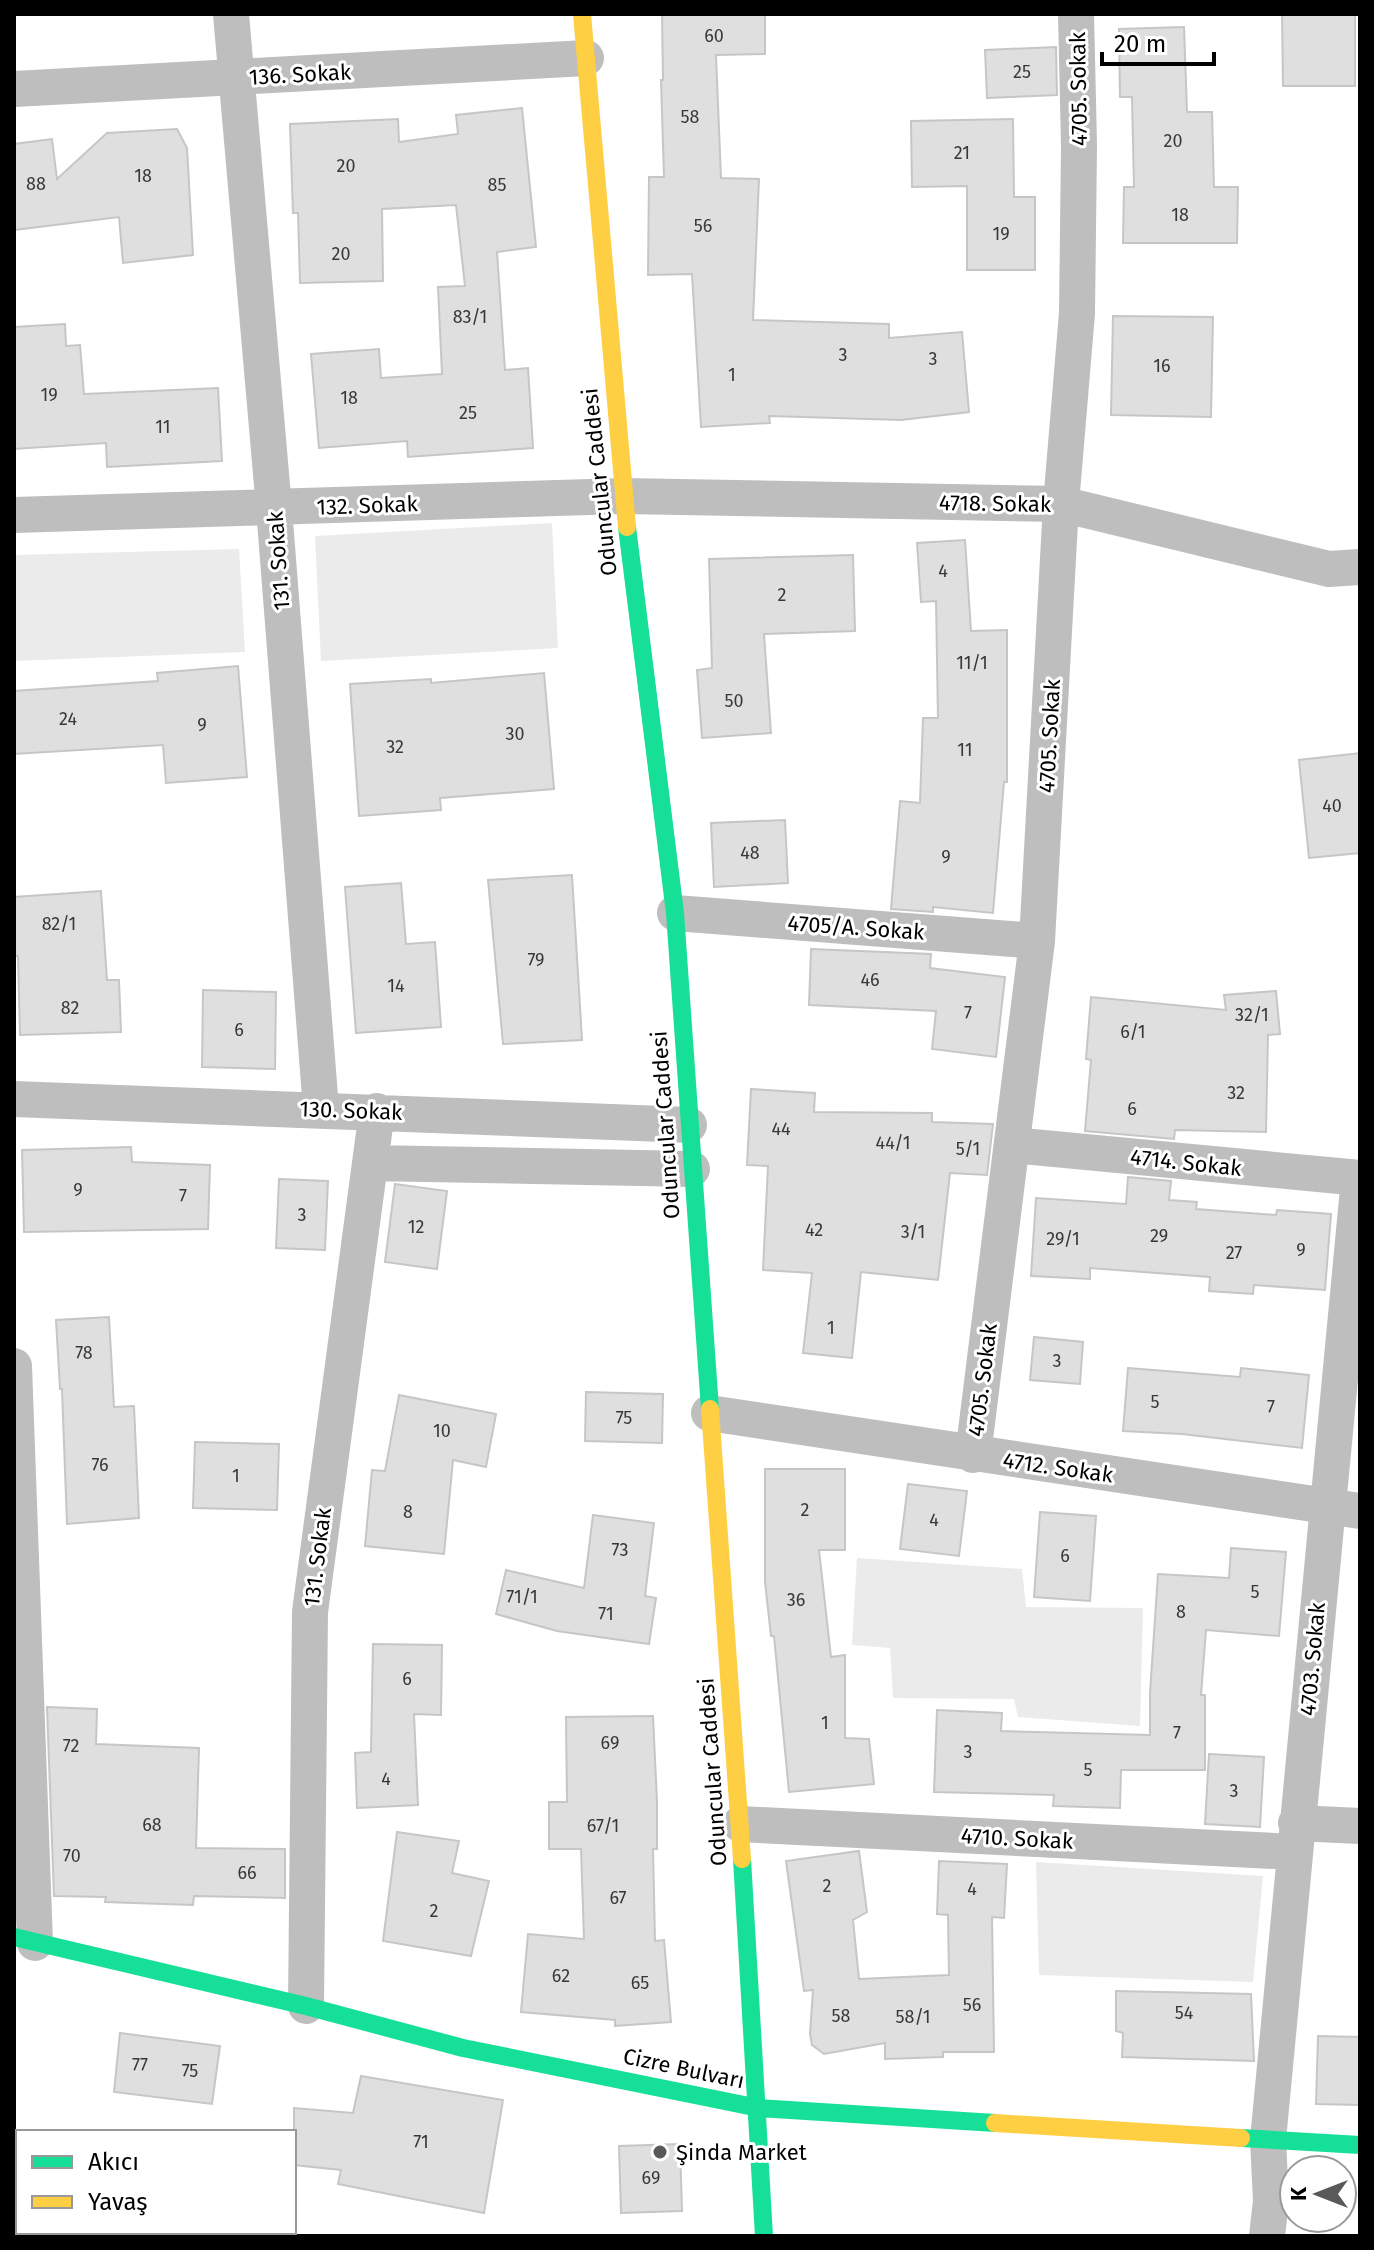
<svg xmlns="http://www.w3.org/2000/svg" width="1374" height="2250" viewBox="0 0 1374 2250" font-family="'Fira Sans',sans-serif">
  <rect width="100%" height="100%" fill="#fff"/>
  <!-- green -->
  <path fill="#ebebeb" d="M552 523 558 648 321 661 315 536Z
    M239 549 245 652 14 661V555Z
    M857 1558 1022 1569 1026 1607 1143 1608 1140 1726 1018 1717 1014 1699 893 1698 890 1648 852 1645Z
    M1036 1862 1263 1876 1253 1982 1039 1975Z"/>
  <!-- building -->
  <path fill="#dfdfdf" stroke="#c6c6c6" stroke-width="2" d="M662 14H765V54L716 55 721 178 759 179 753 320 889 324V338L962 332 969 412 901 420 769 416 770 423 701 427 692 274 648 275 649 177H664L661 80H663Z
    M1282 14H1355V86H1283Z
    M1184 27 1187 112H1212L1214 187H1238L1237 243H1123L1124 187H1134L1132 97H1120L1119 29Z
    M1056 47 1057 95 987 98 985 50Z
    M522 108 536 247 497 252 505 370 528 368 533 448 408 457 407 441 319 448 311 354 379 349 381 378 442 374 438 287 465 286 456 205 382 209 383 281 300 283 298 213H293L290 124 398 119 399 142 458 134 456 115Z
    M1013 119 1014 197H1035V270H967V186L912 187 911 121Z
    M177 129 187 148 193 255 123 263 119 217 14 230V144L52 139 57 179 107 133Z
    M1113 316 1213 317 1211 417 1111 415Z
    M65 324 66 346 80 345 84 394 218 388 222 461 107 467 106 443 14 449V327Z
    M965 540 971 631 1007 630V782H1004L993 913 933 907V912L891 909 900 801 920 803 923 718H938L936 601 921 602 917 543Z
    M853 555 855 631 764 634 771 733 702 738 697 670 712 668 709 559Z
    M238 666 247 777 166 783 163 745 14 754V691L158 681 157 673Z
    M544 673 554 789 440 798 441 810 359 816 350 684 431 679V683Z
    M1360 753V853L1309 858 1299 760Z
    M785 820 788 883 714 887 711 823Z
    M572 875 582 1040 503 1044 488 880Z
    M401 883 406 944 435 942 441 1027 356 1033 345 887Z
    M101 891 107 980H119L121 1032 20 1035 18 956H14V897Z
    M811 949 931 954 930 968 1005 977 996 1057 932 1049 936 1011 809 1005Z
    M203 990 276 992 275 1069 202 1067Z
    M1276 991 1280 1034 1268 1035 1266 1132 1175 1130 1174 1139 1085 1131 1091 1060 1086 1059 1091 997 1226 1010 1224 995Z
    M751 1089 815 1093 814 1112 932 1113V1122L993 1124 987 1175 950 1173 938 1280 861 1272 852 1358 803 1353 812 1273 763 1270 768 1166 747 1165Z
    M131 1147 132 1162 210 1165 208 1229 24 1232 22 1150Z
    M1128 1177 1171 1181 1169 1200 1197 1202 1196 1209 1276 1215 1277 1210 1331 1214 1325 1290 1254 1285 1253 1294 1209 1291 1210 1277 1090 1268V1279L1031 1276 1036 1198 1126 1204Z
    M279 1179 328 1181 325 1250 276 1248Z
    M395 1184 447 1191 437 1269 385 1262Z
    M109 1317 114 1407 134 1406 139 1518 67 1524 62 1389H60L56 1320Z
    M1034 1337 1083 1342 1080 1384 1030 1380Z
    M1128 1368 1240 1377 1241 1368 1309 1375 1302 1448 1182 1434 1123 1431Z
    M586 1392 663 1394 662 1443 585 1441Z
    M399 1395 496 1414 486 1467 453 1460 444 1554 365 1546 372 1470 385 1471Z
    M195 1442 279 1444 277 1510 193 1508Z
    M765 1469H845V1550H819L831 1657 845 1655V1738L869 1739 874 1784 789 1792 774 1636H771L765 1582Z
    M908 1484 967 1491 959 1556 900 1549Z
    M1040 1512 1096 1516 1090 1601 1034 1597Z
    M593 1515 654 1523 645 1596 656 1598 649 1644 557 1631 496 1614 506 1570 584 1588Z
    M1231 1548 1286 1552 1279 1636 1206 1630 1201 1695H1205V1770H1121L1120 1808 1053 1806 1054 1795 934 1792 937 1710 1002 1713 1001 1731 1150 1735V1693L1158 1574 1229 1578Z
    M373 1644 442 1645 441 1715 414 1714 418 1805 357 1808 355 1753 371 1752Z
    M47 1707 97 1709 96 1744 199 1748 196 1848 285 1849V1898L194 1896 193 1905 105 1902 106 1897 54 1896Z
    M653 1716 657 1802V1849H653L655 1941 664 1940 671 2022 615 2026V2020L521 2012 528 1934 584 1939 581 1849H549V1802H567L566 1717Z
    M1209 1754 1264 1757 1260 1827 1205 1824Z
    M397 1832 459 1841 452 1873 489 1881 471 1956 383 1941Z
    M859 1851 867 1912 853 1920 859 1979 949 1975 948 1915 937 1914 939 1861 1007 1864 1004 1918 992 1917 994 2052H943V2057L885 2059V2043L824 2054 812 2045 810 2034 813 1990 804 1991 786 1861Z
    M1116 1991 1251 1994 1254 2061 1122 2057 1123 2033 1116 2031Z
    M120 2033 220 2046 212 2104 114 2092Z
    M1318 2036 1360 2037V2105L1316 2104Z
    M361 2076 503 2100 484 2213 338 2184 341 2170 294 2165V2108L353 2113Z
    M680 2144 682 2211 621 2213 619 2146Z"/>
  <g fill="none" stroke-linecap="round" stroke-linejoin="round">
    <!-- street -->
    <path stroke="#bebebe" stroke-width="36" d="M231 14 274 508 321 1109
      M14 89 586 58
      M14 515 623 496 1061 504 1329 569 1360 567
      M675 913 1037 941
      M14 1099 689 1125
      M1012 1145 1360 1178
      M370 1163 692 1169
      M14 1366 35 1943
      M709 1413 1360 1511
      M973 1455 1037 941 1061 504 1077 313 1079 146 1076 14
      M1296 1823 1360 1826
      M740 1824 1294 1852
      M306 2006 310 1612 377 1111
      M1267 2236 1271 2201 1268 2140 1359 1178"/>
    <!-- fast -->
    <path stroke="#16e098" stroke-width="18" d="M627 527 675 913 710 1409
      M742 1859 764 2236
      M14 1937 306 2006 463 2048 759 2108 995 2123
      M1241 2138 1360 2145"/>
    <!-- slow -->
    <path stroke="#ffcf43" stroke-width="18" d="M582 14 627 527
      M710 1409 742 1859
      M995 2123 1241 2138"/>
  </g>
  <!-- markers -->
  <circle fill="#595959" stroke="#fff" stroke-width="3" cx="660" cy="2152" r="8"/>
  <g text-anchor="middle" stroke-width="6" stroke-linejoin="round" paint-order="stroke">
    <!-- number labels -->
    <g font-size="18" fill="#383838">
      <text x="714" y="42">60</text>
      <text x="1022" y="78">25</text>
      <text x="690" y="123">58</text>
      <text x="1173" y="147">20</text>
      <text x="962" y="159">21</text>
      <text x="346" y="172">20</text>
      <text x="143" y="182">18</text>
      <text x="36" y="190">88</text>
      <text x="497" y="191">85</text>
      <text x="1180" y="221">18</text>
      <text x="703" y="232">56</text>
      <text x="1001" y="240">19</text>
      <text x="341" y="260">20</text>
      <text x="470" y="323">83/1</text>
      <text x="843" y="361">3</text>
      <text x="933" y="365">3</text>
      <text x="1162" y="372">16</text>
      <text x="732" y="381">1</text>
      <text x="49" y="401">19</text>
      <text x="349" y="404">18</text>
      <text x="468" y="419">25</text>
      <text x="163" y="433">11</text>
      <text x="943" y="577">4</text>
      <text x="782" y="601">2</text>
      <text x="972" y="669">11/1</text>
      <text x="734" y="707">50</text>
      <text x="68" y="725">24</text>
      <text x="202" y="731">9</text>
      <text x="515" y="740">30</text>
      <text x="395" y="753">32</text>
      <text x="965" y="756">11</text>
      <text x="1332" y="812">40</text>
      <text x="750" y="859">48</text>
      <text x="946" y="863">9</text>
      <text x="59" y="930">82/1</text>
      <text x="536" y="966">79</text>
      <text x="870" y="986">46</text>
      <text x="396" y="992">14</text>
      <text x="70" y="1014">82</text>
      <text x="968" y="1019">7</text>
      <text x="1252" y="1021">32/1</text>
      <text x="239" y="1036">6</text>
      <text x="1133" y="1038">6/1</text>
      <text x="1236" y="1099">32</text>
      <text x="1132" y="1115">6</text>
      <text x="781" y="1135">44</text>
      <text x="893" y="1149">44/1</text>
      <text x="968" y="1155">5/1</text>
      <text x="78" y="1196">9</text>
      <text x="183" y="1202">7</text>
      <text x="302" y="1221">3</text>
      <text x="416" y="1233">12</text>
      <text x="814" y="1236">42</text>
      <text x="913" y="1238">3/1</text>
      <text x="1159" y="1242">29</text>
      <text x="1063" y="1245">29/1</text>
      <text x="1301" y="1256">9</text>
      <text x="1234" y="1259">27</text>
      <text x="831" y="1334">1</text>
      <text x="84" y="1359">78</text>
      <text x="1057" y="1367">3</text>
      <text x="1155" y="1408">5</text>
      <text x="1271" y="1413">7</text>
      <text x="624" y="1424">75</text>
      <text x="442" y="1437">10</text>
      <text x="100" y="1471">76</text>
      <text x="236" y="1482">1</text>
      <text x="805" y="1516">2</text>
      <text x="408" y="1518">8</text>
      <text x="934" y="1526">4</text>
      <text x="620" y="1556">73</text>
      <text x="1065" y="1562">6</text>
      <text x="1255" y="1598">5</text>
      <text x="522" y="1603">71/1</text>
      <text x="796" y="1606">36</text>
      <text x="1181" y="1618">8</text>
      <text x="606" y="1620">71</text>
      <text x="407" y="1685">6</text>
      <text x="825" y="1729">1</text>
      <text x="1177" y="1739">7</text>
      <text x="610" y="1749">69</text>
      <text x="71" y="1752">72</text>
      <text x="968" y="1758">3</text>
      <text x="1088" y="1776">5</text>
      <text x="386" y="1785">4</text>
      <text x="1234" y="1797">3</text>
      <text x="152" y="1831">68</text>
      <text x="603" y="1832">67/1</text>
      <text x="72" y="1862">70</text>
      <text x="247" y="1879">66</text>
      <text x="827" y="1892">2</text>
      <text x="972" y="1895">4</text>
      <text x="618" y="1904">67</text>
      <text x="434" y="1917">2</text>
      <text x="561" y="1982">62</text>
      <text x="640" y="1989">65</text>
      <text x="972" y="2011">56</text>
      <text x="1184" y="2019">54</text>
      <text x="841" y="2022">58</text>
      <text x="913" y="2023">58/1</text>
      <text x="140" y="2071">77</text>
      <text x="190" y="2077">75</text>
      <text x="421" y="2148">71</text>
      <text x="651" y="2184">69</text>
    </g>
    <!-- street labels -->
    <g font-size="22" fill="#000" stroke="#fff">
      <text transform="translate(300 74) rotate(-3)" y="8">136. Sokak</text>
      <text transform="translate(1078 89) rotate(-91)" y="8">4705. Sokak</text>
      <text transform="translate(599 482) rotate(-96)" y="8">Oduncular Caddesi</text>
      <text transform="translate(995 503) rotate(1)" y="8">4718. Sokak</text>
      <text transform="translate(367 505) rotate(-2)" y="8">132. Sokak</text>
      <text transform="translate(278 561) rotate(-94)" y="8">131. Sokak</text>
      <text transform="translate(1049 736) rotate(-87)" y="8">4705. Sokak</text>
      <text transform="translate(856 927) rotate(4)" y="8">4705/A. Sokak</text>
      <text transform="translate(351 1110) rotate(2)" y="8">130. Sokak</text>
      <text transform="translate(665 1125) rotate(-94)" y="8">Oduncular Caddesi</text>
      <text transform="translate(1186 1162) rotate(6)" y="8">4714. Sokak</text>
      <text transform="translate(982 1380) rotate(-83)" y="8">4705. Sokak</text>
      <text transform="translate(1058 1467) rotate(8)" y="8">4712. Sokak</text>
      <text transform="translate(317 1557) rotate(-83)" y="8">131. Sokak</text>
      <text transform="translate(1312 1659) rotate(-85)" y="8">4703. Sokak</text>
      <text transform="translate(712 1772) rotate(-94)" y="8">Oduncular Caddesi</text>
      <text transform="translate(1017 1838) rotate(3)" y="8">4710. Sokak</text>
      <text transform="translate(684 2068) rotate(12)" y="8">Cizre Bulvarı</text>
    </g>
    <!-- poi labels -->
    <g font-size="22" fill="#000" stroke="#fff" text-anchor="start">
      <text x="676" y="2160">Şinda Market</text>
    </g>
  </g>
  <!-- border -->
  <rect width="1374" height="2250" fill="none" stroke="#000000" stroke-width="32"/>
  <!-- legend -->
  <rect x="16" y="2130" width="280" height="104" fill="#ffffff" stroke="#999999" stroke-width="2"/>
  <rect x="32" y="2156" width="40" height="12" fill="#16e098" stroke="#999999" stroke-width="2"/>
  <text x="88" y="2170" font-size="24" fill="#000000">Akıcı</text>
  <rect x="32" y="2196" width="40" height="12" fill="#ffcf43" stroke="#999999" stroke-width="2"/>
  <text x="88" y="2210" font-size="24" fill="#000000">Yavaş</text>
  <!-- north arrow -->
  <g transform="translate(1318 2194) rotate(270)"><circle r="38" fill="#ffffff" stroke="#999999" stroke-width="2"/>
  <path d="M0-6L14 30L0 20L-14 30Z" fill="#595959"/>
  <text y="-12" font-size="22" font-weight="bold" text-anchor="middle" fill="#000000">K</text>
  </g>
  <!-- scale -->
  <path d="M1102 52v12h112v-12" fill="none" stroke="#000000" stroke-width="4"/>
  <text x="1114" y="52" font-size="24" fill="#000000" stroke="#ffffff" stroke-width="6" paint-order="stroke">20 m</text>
</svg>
